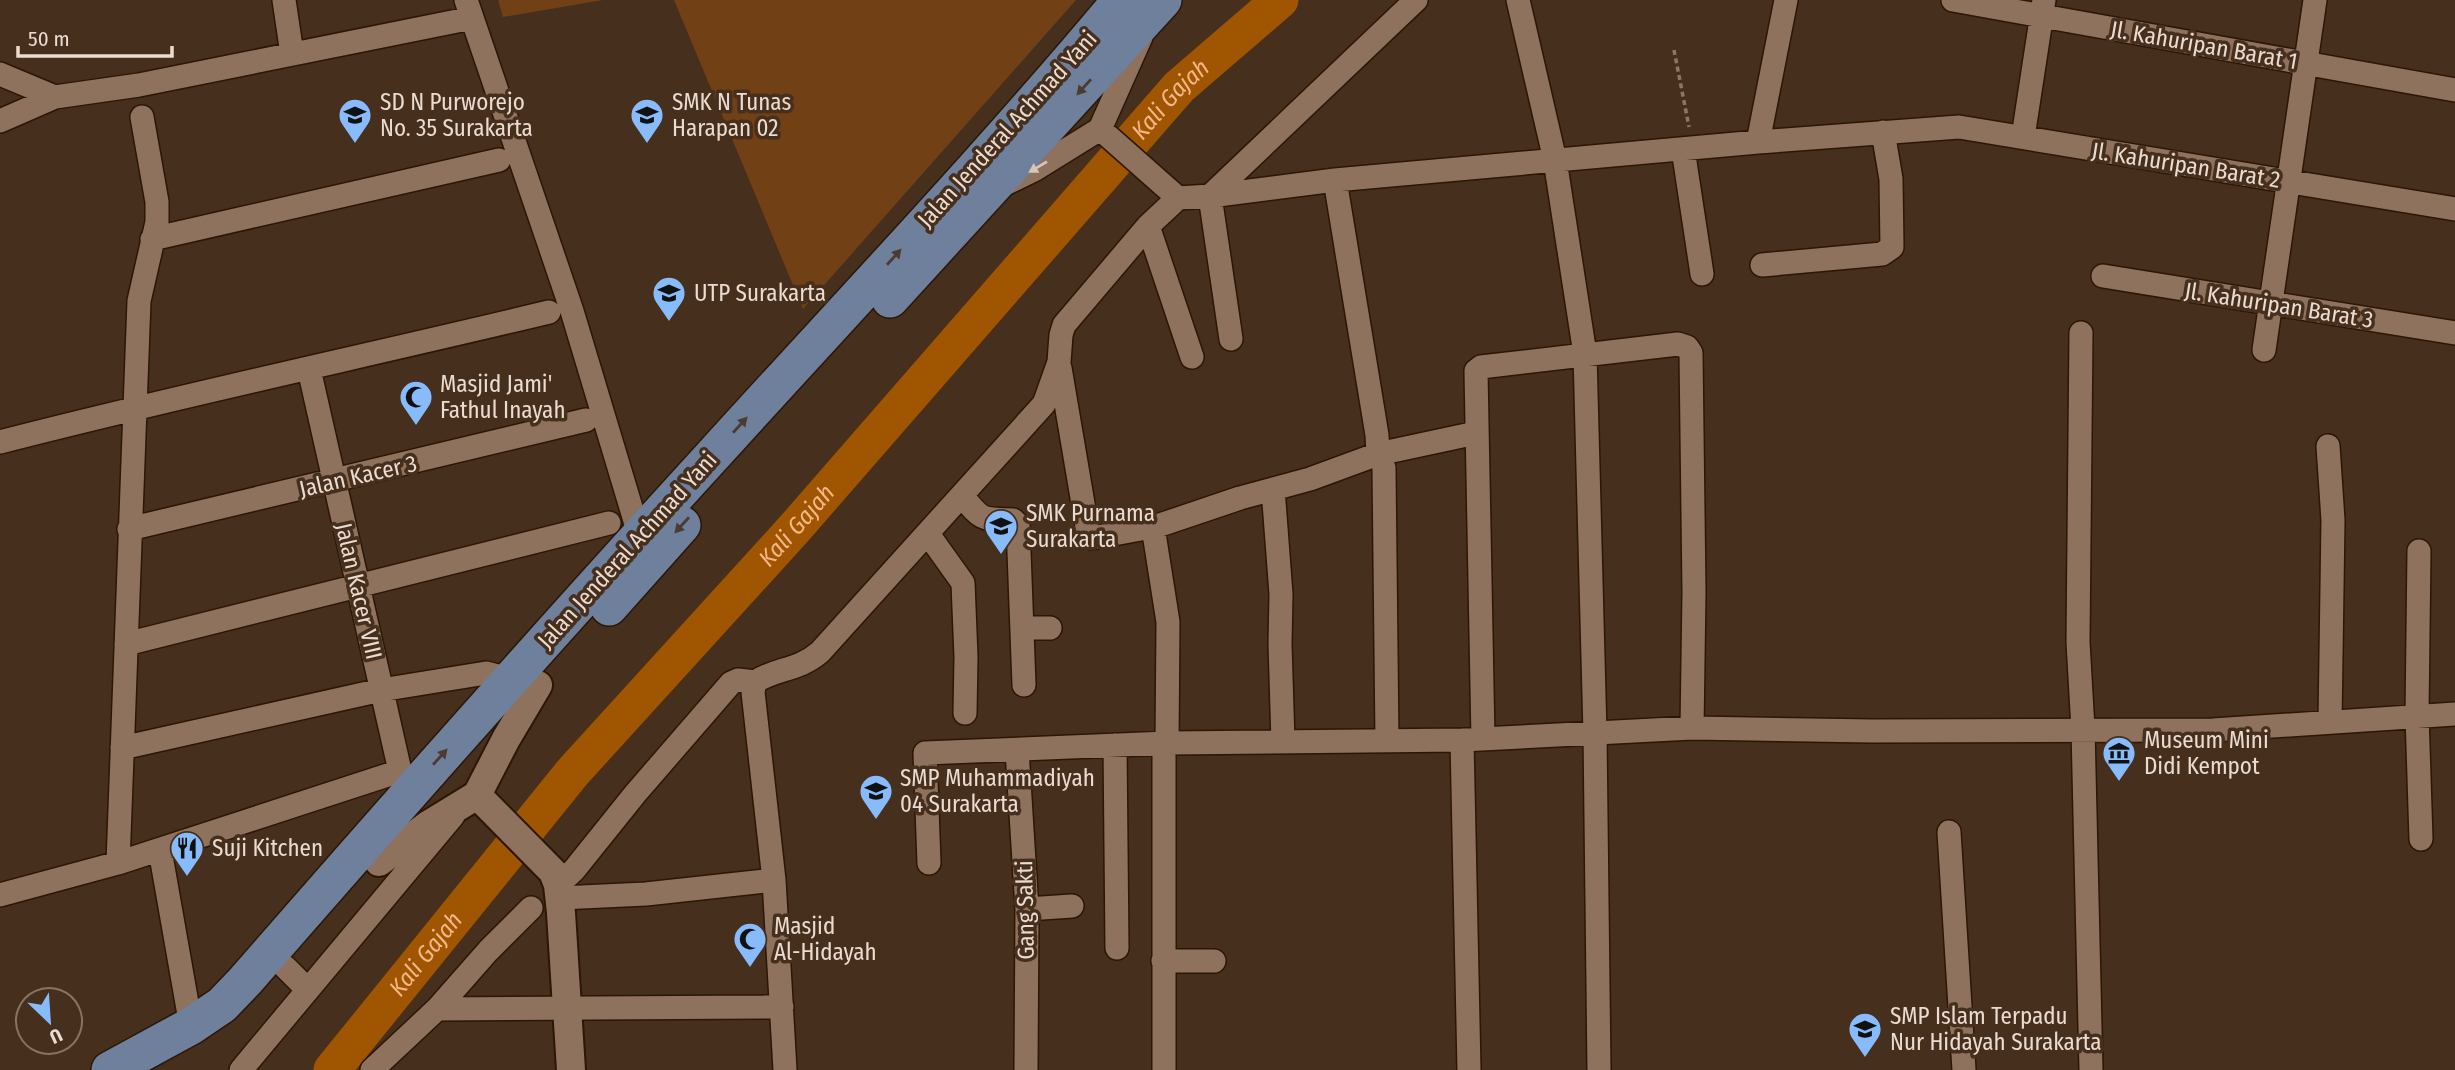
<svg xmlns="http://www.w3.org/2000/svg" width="2455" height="1070" viewBox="0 0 2455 1070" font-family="'Fira Sans Condensed',sans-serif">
  <rect width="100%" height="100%" fill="#462f1d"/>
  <!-- green -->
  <path fill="#714015" d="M498 0H603L503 17Z
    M674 0H1076L803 309Z"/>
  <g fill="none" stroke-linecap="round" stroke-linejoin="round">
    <!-- river -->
    <path stroke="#a05500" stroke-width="37" id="s1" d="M332 1070 572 773 794 529 1179 87 1280 0"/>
    <defs>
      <path id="minor" d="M284 0 292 54
        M466 0 572 311 642 544
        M1518 0 1555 160 1585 354 1595 733 1599 1070
        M1953 0 2455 90
        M0 74 55 97
        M0 121 55 97 139 85 472 18
        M2023 137 2044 0
        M1758 142 1786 0
        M1683 149 1702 274
        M1335 180 1377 435 1378 454
        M1005 184 1034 170 1100 129 1141 37
        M1178 198 1210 196 1335 180 1758 142 1959 127 2455 209
        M1148 226 1192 357
        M152 239 499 160
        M1762 265 1882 254 1892 247 1891 179 1883 132
        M2103 276 2455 333
        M2081 333 2078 642 2083 729 2091 1070
        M1231 339 1210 196 1416 0
        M2264 350 2315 0
        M1060 368 1088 533 1092 538 1157 526 1240 498 1310 479 1378 454 1476 433
        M309 369 400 771 412 788
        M0 442C182 395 366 356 549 312
        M2328 446 2333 520 2330 722
        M1384 468 1387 741
        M1273 489 1281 594 1280 644 1283 742
        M962 496C983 521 981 519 1013 520L1018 525 1024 685
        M1153 527 1168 622 1167 743
        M129 529 586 420
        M928 534 963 583 966 657 965 713
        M2419 551 2417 715 2421 839
        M1023 628H1050
        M126 644 609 523
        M1483 739 1476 371 1481 367 1678 344 1687 347 1691 353 1694 592 1692 728
        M1462 740 1469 1070
        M1115 745 1117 948
        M122 748 381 690 486 673 510 679
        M1017 750 1027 909 1026 1070
        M1164 757V1070
        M1949 832 1964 1070
        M160 850 191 1026
        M118 863 139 301 157 222V202L142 117
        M929 863 925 753 1167 743 1462 740 1692 728 1872 731 2213 730 2455 714
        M558 885 574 870 635 794 731 683 738 680 755 682
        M0 895 118 863 400 771
        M560 898 646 894 774 880
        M1027 909 1072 906
        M1163 961H1214
        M285 967 307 989
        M437 1009 782 1007
        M241 1070 453 816
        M372 1070 437 1009 488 951 531 908
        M785 1070 774 880 753 692 755 682C776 668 798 671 820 652L1044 404 1059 362 1061 335 1064 325 1148 226 1178 198 1100 129"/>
      <path id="tertiary" d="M477 795 553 872 558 885 561 913 571 1070
        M379 862 428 825 477 795 506 739 538 685"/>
      <path id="primary" d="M890 299 1163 0
        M609 607 682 525
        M110 1070 191 1026 222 1005 245 981C400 803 556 627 715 453 851 303 991 156 1121 0"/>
    </defs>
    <!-- minor casing -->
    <use href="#minor" stroke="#2c1605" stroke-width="26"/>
    <!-- tertiary casing -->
    <use href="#tertiary" stroke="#2c1605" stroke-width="32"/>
    <!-- primary casing -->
    <use href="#primary" stroke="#2c1605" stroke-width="40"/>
    <!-- path -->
    <path stroke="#8b7768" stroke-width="3.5" stroke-dasharray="5 3.5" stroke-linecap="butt" d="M1674 50 1689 127"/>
    <!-- minor -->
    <use href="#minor" stroke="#8e725e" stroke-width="23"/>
    <!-- tertiary -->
    <use href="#tertiary" stroke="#8e725e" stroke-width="28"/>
    <!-- primary -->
    <use href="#primary" stroke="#6e809b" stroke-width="37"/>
  </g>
  <!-- one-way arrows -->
  <defs><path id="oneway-solid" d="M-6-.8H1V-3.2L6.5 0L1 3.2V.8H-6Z" transform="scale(1.75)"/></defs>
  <g fill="#4c3b30">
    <use href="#oneway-solid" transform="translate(1084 87) rotate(132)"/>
    <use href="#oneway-solid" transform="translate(894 257) rotate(-48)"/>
    <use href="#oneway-solid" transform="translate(740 425) rotate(-48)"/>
    <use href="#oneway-solid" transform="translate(682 525) rotate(132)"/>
    <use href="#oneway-solid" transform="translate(440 757) rotate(-48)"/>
  </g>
  <use fill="#d8c6b9" href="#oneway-solid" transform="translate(1038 167) rotate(149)"/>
  <!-- icons -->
  <defs>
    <symbol id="school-pin" viewBox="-11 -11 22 30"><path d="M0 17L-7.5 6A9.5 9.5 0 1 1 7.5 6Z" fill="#87bbfb" stroke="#462f1d"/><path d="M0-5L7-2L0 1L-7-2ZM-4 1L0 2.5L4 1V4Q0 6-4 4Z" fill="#111"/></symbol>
    <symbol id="university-pin" viewBox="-11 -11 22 30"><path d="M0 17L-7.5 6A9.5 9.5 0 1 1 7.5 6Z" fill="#87bbfb" stroke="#462f1d"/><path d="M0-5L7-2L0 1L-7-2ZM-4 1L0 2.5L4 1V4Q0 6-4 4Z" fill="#111"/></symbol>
    <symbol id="mosque-pin" viewBox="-11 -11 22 30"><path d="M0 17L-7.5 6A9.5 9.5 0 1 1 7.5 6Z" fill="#87bbfb" stroke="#462f1d"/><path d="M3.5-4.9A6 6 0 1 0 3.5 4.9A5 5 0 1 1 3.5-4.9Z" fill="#111"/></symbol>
    <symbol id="museum-pin" viewBox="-11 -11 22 30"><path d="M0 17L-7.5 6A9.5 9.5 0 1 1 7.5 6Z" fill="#87bbfb" stroke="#462f1d"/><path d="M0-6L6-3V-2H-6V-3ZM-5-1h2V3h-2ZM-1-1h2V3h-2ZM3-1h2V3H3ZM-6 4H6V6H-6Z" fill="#111"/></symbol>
    <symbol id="restaurant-pin" viewBox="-11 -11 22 30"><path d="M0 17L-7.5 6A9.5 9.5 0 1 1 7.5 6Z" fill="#87bbfb" stroke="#462f1d"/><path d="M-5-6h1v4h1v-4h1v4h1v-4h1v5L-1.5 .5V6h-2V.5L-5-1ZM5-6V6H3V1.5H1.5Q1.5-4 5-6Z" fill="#111"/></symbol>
  </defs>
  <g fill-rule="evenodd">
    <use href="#school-pin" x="336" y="96" width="38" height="52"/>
    <use href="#school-pin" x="628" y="96" width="38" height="52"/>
    <use href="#university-pin" x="650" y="274" width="38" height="52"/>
    <use href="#mosque-pin" x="397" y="378" width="38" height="52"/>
    <use href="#school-pin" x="982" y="507" width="38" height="52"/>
    <use href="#museum-pin" x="2100" y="734" width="38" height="52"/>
    <use href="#school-pin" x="857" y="772" width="38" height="52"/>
    <use href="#restaurant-pin" x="168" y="829" width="38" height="52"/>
    <use href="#mosque-pin" x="731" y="920" width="38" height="52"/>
    <use href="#school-pin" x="1846" y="1010" width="38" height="52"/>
  </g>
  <g text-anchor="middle" stroke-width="7" stroke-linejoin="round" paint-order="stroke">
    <!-- street labels -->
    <g font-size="23" fill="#ebdbd0" stroke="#462f1d">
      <text transform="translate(2204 45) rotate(10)" y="8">Jl. Kahuripan Barat 1</text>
      <text transform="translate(1007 129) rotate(-48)" y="8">Jalan Jenderal Achmad Yani</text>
      <text transform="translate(2186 165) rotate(9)" y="8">Jl. Kahuripan Barat 2</text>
      <text transform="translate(2279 305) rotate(9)" y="8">Jl. Kahuripan Barat 3</text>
      <text transform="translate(358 476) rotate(-13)" y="8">Jalan Kacer 3</text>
      <text transform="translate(627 550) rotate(-48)" y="8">Jalan Jenderal Achmad Yani</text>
      <text transform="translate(359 591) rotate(77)" y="8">Jalan Kacer VIII</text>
      <text transform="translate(1025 910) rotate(-91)" y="8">Gang Sakti</text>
    </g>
    <!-- poi labels -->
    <g font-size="23" fill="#ebdbd0" stroke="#462f1d" text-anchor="start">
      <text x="380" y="110">SD N Purworejo<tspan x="380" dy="26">No. 35 Surakarta</tspan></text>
      <text x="672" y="110">SMK N Tunas<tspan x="672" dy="26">Harapan 02</tspan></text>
      <text x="694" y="301">UTP Surakarta</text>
      <text x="440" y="392">Masjid Jami'<tspan x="440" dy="26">Fathul Inayah</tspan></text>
      <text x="1026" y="521">SMK Purnama<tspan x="1026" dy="26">Surakarta</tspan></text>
      <text x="2144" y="748">Museum Mini<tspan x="2144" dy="26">Didi Kempot</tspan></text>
      <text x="900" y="786">SMP Muhammadiyah<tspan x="900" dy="26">04 Surakarta</tspan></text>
      <text x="212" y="856">Suji Kitchen</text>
      <text x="774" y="934">Masjid<tspan x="774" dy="26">Al-Hidayah</tspan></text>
      <text x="1890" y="1024">SMP Islam Terpadu<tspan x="1890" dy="26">Nur Hidayah Surakarta</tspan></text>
    </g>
    <!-- water labels -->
    <g font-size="24" font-style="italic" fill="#f5b789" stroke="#462f1d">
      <text dy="8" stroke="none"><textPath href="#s1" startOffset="1283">Kali Gajah</textPath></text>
      <text dy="8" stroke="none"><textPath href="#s1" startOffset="716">Kali Gajah</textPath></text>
      <text dy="8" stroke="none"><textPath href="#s1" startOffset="149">Kali Gajah</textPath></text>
    </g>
  </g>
  <!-- north arrow -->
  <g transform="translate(49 1021) rotate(155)"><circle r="33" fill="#462f1d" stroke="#887465" stroke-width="2"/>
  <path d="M0-5L12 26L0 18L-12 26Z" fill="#87bbfb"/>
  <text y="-10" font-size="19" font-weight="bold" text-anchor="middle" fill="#ebdbd0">U</text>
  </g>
  <!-- scale -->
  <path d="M18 46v10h154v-10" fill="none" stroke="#ebdbd0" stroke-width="3.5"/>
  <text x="28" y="46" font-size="21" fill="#ebdbd0" stroke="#462f1d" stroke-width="5" paint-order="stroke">50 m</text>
</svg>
